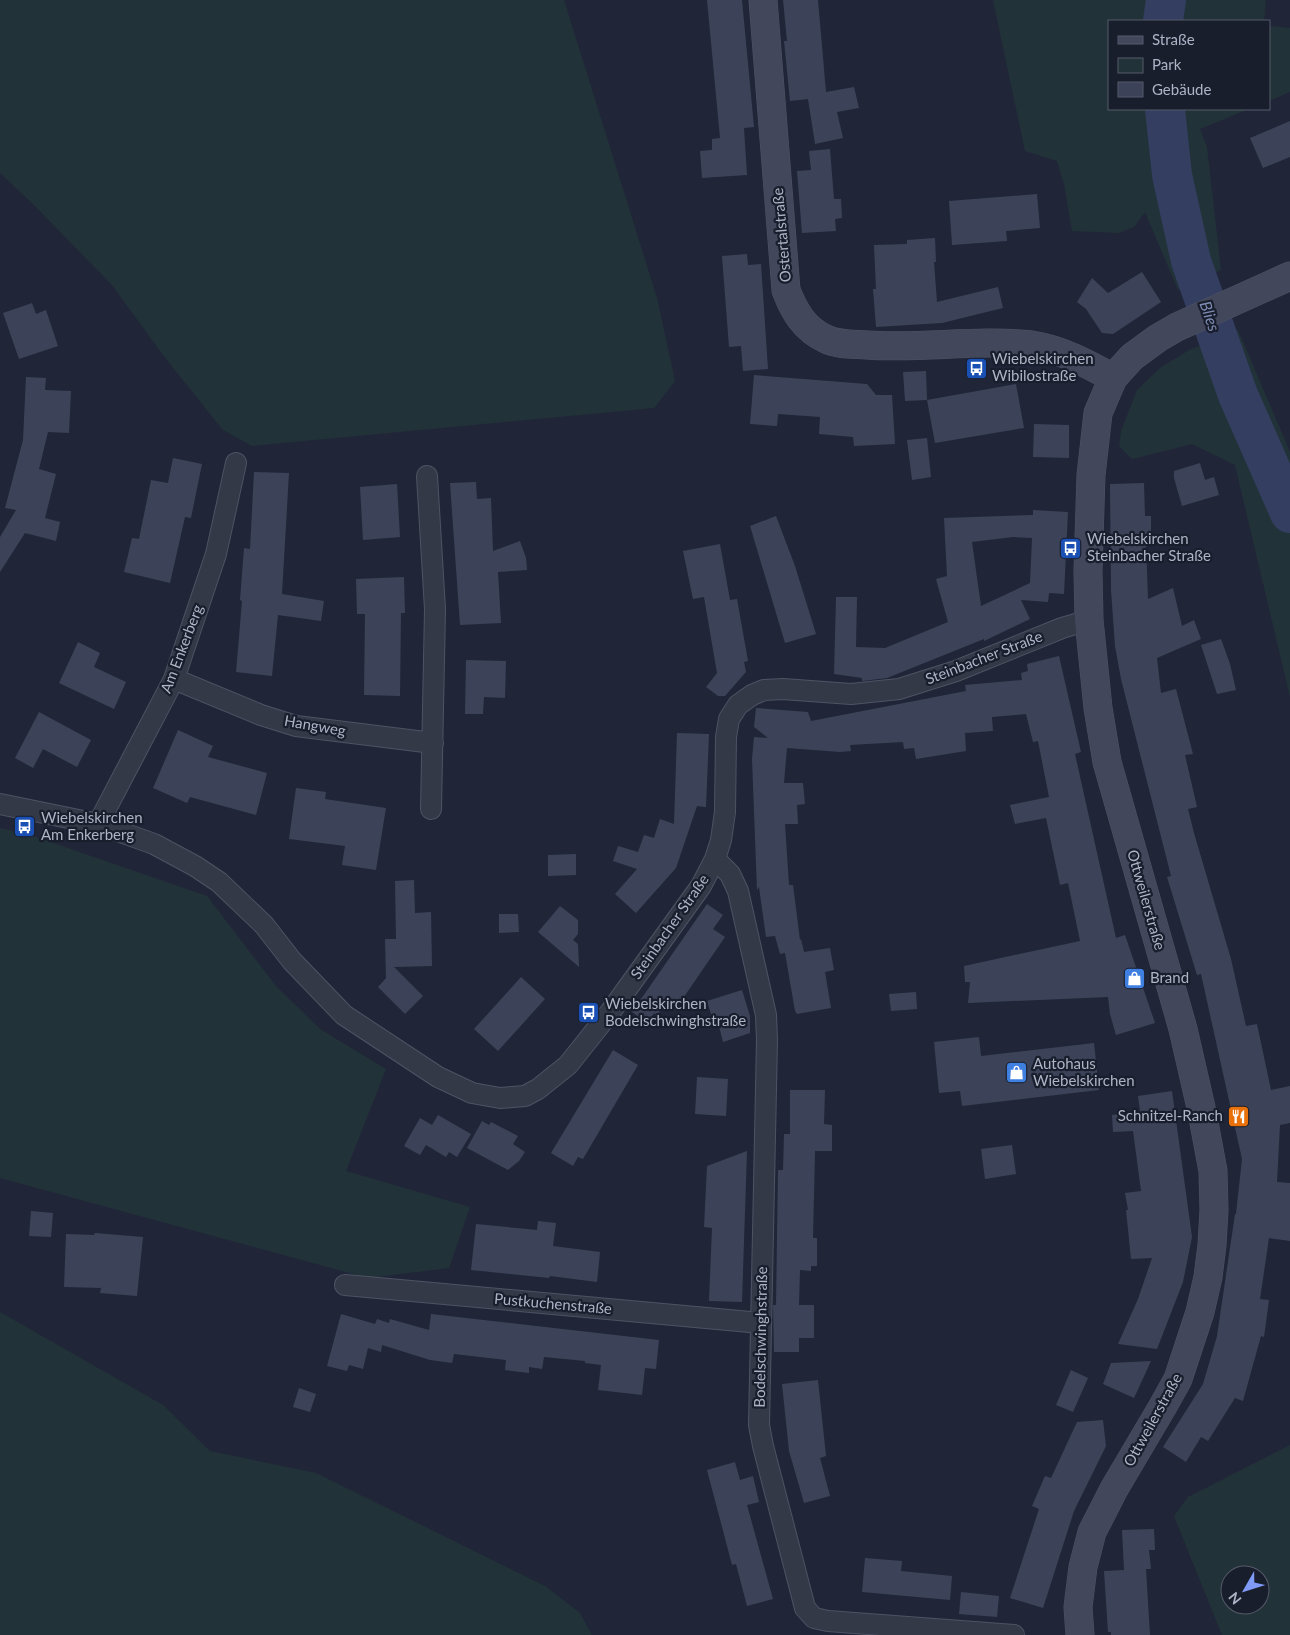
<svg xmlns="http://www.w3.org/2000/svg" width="1290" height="1635" viewBox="0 0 1290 1635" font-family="Lato,sans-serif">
  <rect width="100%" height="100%" fill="#202638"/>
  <!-- green -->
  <path fill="#223239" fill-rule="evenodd" d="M0 0H564L657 298 675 381 654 408 252 446 223 430 163 355 112 285 32 203 0 173Z
    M993 0H1266L1264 21H1109V109H1249L1200 129 1207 147 1221 270 1178 290 1145 212 1134 227 1118 233 1072 231 1064 184 1057 161 1025 151Z
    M1269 26 1290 28V92L1269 101Z
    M1238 330 1290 452V697L1235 465 1192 444 1132 459 1119 446 1121 431 1137 390 1160 368 1189 350Z
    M0 828 30 835 207 896 276 986 320 1029 386 1069 346 1171 470 1207 449 1268 368 1278 0 1178Z
    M0 1312 163 1405 210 1451 316 1473 545 1586 580 1613 592 1635H0Z
    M1290 1445V1635H1222L1174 1516 1188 1497ZM1230 1575H1260V1605H1230Z"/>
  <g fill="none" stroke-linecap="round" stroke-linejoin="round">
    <!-- river -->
    <path stroke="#343e60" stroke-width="40" d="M1163 21 1166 0
      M1165 109 1172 175 1191 261 1238 395 1290 513"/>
  </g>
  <!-- building -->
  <path fill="#3c4358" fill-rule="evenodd" d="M707 0H742L754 127 744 128 747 175 702 178 700 151 712 150V139L720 138Z
    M783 0H818L826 92 854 87 859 108 837 112 843 138 815 144 808 99 790 101 784 41H787Z
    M1290 121V157L1263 168 1250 138Z
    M830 149 834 199H841L842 218 835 219 836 231 802 233 797 171 811 170 809 151Z
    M1037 194 1040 228 1006 231 1007 241 952 245 949 201Z
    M935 238 936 262H934L937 302 998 287 1003 308 942 323 876 327 873 289H876L874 245 907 244V240Z
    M747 254 748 265 761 264 768 369 743 371 741 346 729 347 722 256Z
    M1142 272 1161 302 1113 334 1102 333 1086 309 1077 302 1092 278 1108 293Z
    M32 303 36 314 46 310 58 346 19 359 3 313Z
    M926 371 927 400 905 401 903 372Z
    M754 375 867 384 876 395H892L895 444 854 446 853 437 819 434 820 417 778 414 777 426 750 424Z
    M26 377 46 378 45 390 71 391 69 433 48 432 39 469 56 474 45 518 60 522 56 541 25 533 0 572V537L16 510 5 508 23 440Z
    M1016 384 1024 428 935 443 927 400Z
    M1034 424 1069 425V458L1033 457Z
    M927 438 931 477 912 480 907 440Z
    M173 458 202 464 191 518 185 517 170 583 124 572 132 538 139 539 151 480 168 483Z
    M1200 463 1205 480 1214 477 1219 495 1182 506 1174 478V471Z
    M254 472 289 473 282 594 324 601 321 621 278 615 272 676 236 672 242 601 240 600 244 548 250 549Z
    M476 482 477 499 491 498 493 551 520 541 526 558 527 570 498 572 501 623 460 625 450 483Z
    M1144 483 1145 516H1151V543H1146L1148 599 1173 588 1182 626 1194 620 1201 639 1157 658 1161 693 1176 689 1193 754 1185 755 1197 807 1188 809 1194 833 1231 959 1246 1026 1257 1024 1271 1090 1290 1086V1123L1280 1125 1277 1182 1290 1183V1241L1269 1238 1260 1299 1269 1300 1264 1337 1261 1336 1243 1401 1235 1398 1208 1441 1201 1437 1186 1462 1163 1447 1203 1384 1217 1336 1235 1214H1236L1242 1159 1201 974 1197 975 1167 877 1171 876 1121 679 1115 646 1111 590 1110 484Z
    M397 484 400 537 363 540 360 487Z
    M1033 510 1068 512 1064 594 1049 593 1048 602 1021 600 1030 619 984 641V639L887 678 862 681V678L834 674 836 597H857L856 647 885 648 948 622 936 579 947 576 944 518 1033 515ZM1013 537 1032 538 1030 583 981 606 972 542Z
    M776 516 795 566 816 634 785 643 750 526Z
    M720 544 730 600 737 599 748 661 744 662 746 672 725 696H718L706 687 717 673 704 597 693 599 683 551Z
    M404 577 405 613H401L400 696 364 695 365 614H357L356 579Z
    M1221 639 1230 664 1236 690 1217 694 1201 645Z
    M78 642 100 653 94 667 126 682 114 709 59 683Z
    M1059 656 1081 752 1075 754 1116 938 1125 935 1155 1023 1116 1035 1110 1014 1108 997 968 1003 970 982H965L964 966 1080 941 1068 883 1060 885 1046 818 1015 824 1010 805 1049 797 1038 741 1033 742 1026 714 992 717 993 731 965 733 966 751 916 759 914 748 904 749 903 742 850 745 851 751 840 752 787 748 784 783H803L805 804 797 805 798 824H785L789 885H793L800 940 801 939 804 952 830 948 834 970 825 972 831 1008 797 1014 795 1011 785 953 780 954 775 936 766 937 759 887 757 890 752 759 754 737 768 738 754 727 756 708 808 712 811 721 966 691 965 685 1022 680 1021 673 1028 671 1027 664Z
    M466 660 506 661 505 698 484 697 483 714H465Z
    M39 712 91 740 77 767 43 749 33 768 15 758Z
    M178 730 213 746 208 757 267 773 256 815 190 797 187 803 153 788Z
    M677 733 709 734 706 807 697 806 676 868 636 913 615 894 637 869 613 861 618 846 638 852 644 835 654 838 660 819 674 824Z
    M296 788 326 792 325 799 386 808 376 870 342 865 345 846 289 839Z
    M576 854V875L548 876V855Z
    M414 880 415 913 431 912 432 966 394 967 423 996 405 1014 378 987 386 978 385 939H396L395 881Z
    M707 904 723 915 713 929 725 937 675 1010 666 1003 657 1016 654 1013 647 1023 632 1012Z
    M560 906 578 920V934L573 940 578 944 579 967 538 932Z
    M499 914H518L519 932 499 933Z
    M521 977 545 999 498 1051 474 1029Z
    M742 990 750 1016V1033L723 1042 719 1026 715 1027 707 1001Z
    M916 992 917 1009 891 1011 889 994Z
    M979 1037 981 1056 1094 1043 1099 1090 962 1106 960 1091 939 1093 934 1042Z
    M613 1050 638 1065 583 1159 578 1157 573 1166 551 1153Z
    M697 1077 728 1079 726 1116 695 1114Z
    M790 1090H825L824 1124 832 1125V1151H815L813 1238H817V1266H811V1271L800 1270 799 1305H814V1338H799V1352H774L773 1305H776L778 1170H783L784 1134H790Z
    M1172 1091 1192 1237 1183 1282 1157 1349 1118 1344 1138 1299 1152 1258 1131 1259 1126 1210H1128L1125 1193 1141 1191 1133 1131 1113 1132 1112 1115 1140 1111 1138 1096Z
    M438 1115 471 1134 457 1157 449 1152 446 1157 426 1145 420 1155 404 1146 420 1118 432 1125Z
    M482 1121 489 1125 491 1122 518 1136 513 1144 525 1152 519 1161 508 1170 467 1148Z
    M1012 1145 1016 1174 985 1179 981 1149Z
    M747 1151 742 1302 709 1301 712 1228 704 1227 707 1166Z
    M31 1211 53 1213 51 1237 29 1236Z
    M538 1221 556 1223 553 1246 600 1252 597 1282 550 1276 549 1278 471 1270 476 1224 537 1230Z
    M95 1233 143 1237 137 1296 100 1293 101 1288 64 1287 66 1234 94 1235Z
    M341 1314 375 1324 377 1319 389 1323 390 1319 429 1330 431 1314 659 1340 656 1369 645 1368 642 1395 598 1390 601 1365 585 1363V1361L544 1357 542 1369 529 1367V1373L505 1370 506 1360 454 1354 452 1363 430 1360 382 1345 381 1352 368 1348 363 1369 349 1365 347 1371 327 1366Z
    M1151 1361 1134 1398 1103 1384 1111 1363Z
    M1071 1370 1088 1378 1073 1412 1056 1405Z
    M818 1380 826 1456 820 1458 830 1496 804 1503 789 1451 782 1384Z
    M299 1388 316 1394 310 1412 293 1407Z
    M1103 1420 1106 1446 1074 1511 1043 1608 1010 1598 1039 1509 1032 1506 1045 1476 1051 1478 1077 1422Z
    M735 1462 740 1480 753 1476 759 1502 747 1505 773 1599 747 1606 736 1564 732 1565 707 1470Z
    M1154 1529 1155 1550H1149L1151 1569H1146L1150 1635H1111V1632H1108L1104 1571 1124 1570 1122 1530Z
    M865 1558 902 1561 901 1571 952 1576 950 1600 862 1592Z
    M961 1592 999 1596 997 1617 959 1614Z"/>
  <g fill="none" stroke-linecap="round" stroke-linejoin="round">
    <defs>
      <path id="minor" d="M427 476 435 609 431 809
        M174 679 261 715 296 726 433 743
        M0 804 98 824 154 844 195 866 219 882 264 925 292 961 344 1015 438 1077 472 1093 500 1098 525 1096 538 1089 568 1065 611 1011 701 886 715 859 721 840 725 812 726 737 729 719 738 705 752 695 764 690 783 689 851 694 899 689 956 671 1062 628 1089 620
        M98 824 174 679 216 554 236 463
        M715 859 730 874 738 891 766 1015 767 1040 759 1425 763 1446 805 1608 814 1618 828 1621 1014 1635
        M345 1285 761 1323"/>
      <path id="secondary" d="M763 0 786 290C794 311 804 329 826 339 838 345 854 344 867 345 922 349 977 339 1032 345 1060 349 1088 364 1113 378
        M1080 1635 1078 1607 1083 1567 1092 1532 1114 1489 1163 1406 1178 1379 1200 1312 1208 1277 1212 1245 1214 1210 1213 1171 1202 1112 1183 1029 1107 762 1098 708 1089 620 1088 571 1091 475 1098 413 1113 378 1132 357 1158 338 1177 327 1290 276"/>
    </defs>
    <!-- minor casing -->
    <use href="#minor" stroke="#4e5363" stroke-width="22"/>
    <!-- secondary casing -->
    <use href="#secondary" stroke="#4e5363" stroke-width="29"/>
    <!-- minor -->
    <use href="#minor" stroke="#343948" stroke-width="20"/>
    <!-- secondary -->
    <use href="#secondary" stroke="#42475b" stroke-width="28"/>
  </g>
  <!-- icons -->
  <defs>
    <symbol id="bus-square" viewBox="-11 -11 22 22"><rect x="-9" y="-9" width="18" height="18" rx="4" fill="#1a4fb4" stroke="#191e2d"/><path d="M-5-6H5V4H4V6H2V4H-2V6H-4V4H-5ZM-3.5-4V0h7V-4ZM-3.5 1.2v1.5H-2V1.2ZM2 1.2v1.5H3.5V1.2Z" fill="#fff"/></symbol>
    <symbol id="shop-square" viewBox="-11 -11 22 22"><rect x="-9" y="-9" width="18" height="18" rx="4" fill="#3f7fe0" stroke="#191e2d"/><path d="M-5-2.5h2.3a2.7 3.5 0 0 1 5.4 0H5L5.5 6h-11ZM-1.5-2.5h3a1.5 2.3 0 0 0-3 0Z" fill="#fff"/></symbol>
    <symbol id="restaurant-square" viewBox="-11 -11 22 22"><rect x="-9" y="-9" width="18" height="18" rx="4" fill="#e8710a" stroke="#191e2d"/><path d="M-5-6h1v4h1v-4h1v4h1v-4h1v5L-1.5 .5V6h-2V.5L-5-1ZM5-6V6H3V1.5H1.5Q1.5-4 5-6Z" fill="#fff"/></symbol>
  </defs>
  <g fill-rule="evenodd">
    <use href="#bus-square" x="964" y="356" width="25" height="25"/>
    <use href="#bus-square" x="1058" y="536" width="25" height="25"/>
    <use href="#bus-square" x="12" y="814" width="25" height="25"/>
    <use href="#shop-square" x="1122" y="966" width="25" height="25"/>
    <use href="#bus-square" x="576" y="1000" width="25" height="25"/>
    <use href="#shop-square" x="1004" y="1060" width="25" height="25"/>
    <use href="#restaurant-square" x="1226" y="1104" width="25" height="25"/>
  </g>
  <g text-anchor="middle" stroke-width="4.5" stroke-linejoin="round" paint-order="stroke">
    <!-- street labels -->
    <g font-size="15" fill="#aeb3c5" stroke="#191e2d">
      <text transform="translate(782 235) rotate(-95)" y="5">Ostertalstraße</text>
      <text transform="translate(182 649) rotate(-69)" y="5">Am Enkerberg</text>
      <text transform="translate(984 658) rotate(-21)" y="5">Steinbacher Straße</text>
      <text transform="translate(315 726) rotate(10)" y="5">Hangweg</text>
      <text transform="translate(1146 900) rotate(74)" y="5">Ottweilerstraße</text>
      <text transform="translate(670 927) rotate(-55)" y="5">Steinbacher Straße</text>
      <text transform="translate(553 1304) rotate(5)" y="5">Pustkuchenstraße</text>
      <text transform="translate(761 1337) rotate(-89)" y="5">Bodelschwinghstraße</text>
      <text transform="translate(1153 1420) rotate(-61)" y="5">Ottweilerstraße</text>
    </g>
    <!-- poi labels -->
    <g font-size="15" fill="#aeb3c5" stroke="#191e2d" text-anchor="start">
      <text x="992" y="364">Wiebelskirchen<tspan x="992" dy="17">Wibilostraße</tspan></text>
      <text x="1087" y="544">Wiebelskirchen<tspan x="1087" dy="17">Steinbacher Straße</tspan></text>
      <text x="41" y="823">Wiebelskirchen<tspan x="41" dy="17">Am Enkerberg</tspan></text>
      <text x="1150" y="983">Brand</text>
      <text x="605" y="1009">Wiebelskirchen<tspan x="605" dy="17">Bodelschwinghstraße</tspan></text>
      <text x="1033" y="1069">Autohaus<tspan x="1033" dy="17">Wiebelskirchen</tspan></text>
      <text x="1223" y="1121" text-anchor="end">Schnitzel-Ranch</text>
    </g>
    <!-- water labels -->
    <g font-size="16" font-style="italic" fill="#7e8bb2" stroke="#191e2d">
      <text transform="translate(1210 316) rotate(71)" y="6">Blies</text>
    </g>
  </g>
  <!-- legend -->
  <rect x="1108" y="20" width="162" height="90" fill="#191e2d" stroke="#555a6a"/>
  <rect x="1118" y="36" width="25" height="8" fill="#42475b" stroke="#555a6a"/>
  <text x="1152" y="45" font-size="15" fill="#aeb3c5">Straße</text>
  <rect x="1118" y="58" width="25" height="15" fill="#223239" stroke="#555a6a"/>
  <text x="1152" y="70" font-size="15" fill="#aeb3c5">Park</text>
  <rect x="1118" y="82" width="25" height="15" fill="#3c4358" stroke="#555a6a"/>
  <text x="1152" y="95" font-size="15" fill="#aeb3c5">Gebäude</text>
  <!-- north arrow -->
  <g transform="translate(1245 1590) rotate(231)"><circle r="24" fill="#191e2d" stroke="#555a6a"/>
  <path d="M0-4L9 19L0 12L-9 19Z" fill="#809af8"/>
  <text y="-8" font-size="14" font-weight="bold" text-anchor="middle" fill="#aeb3c5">N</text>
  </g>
</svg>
